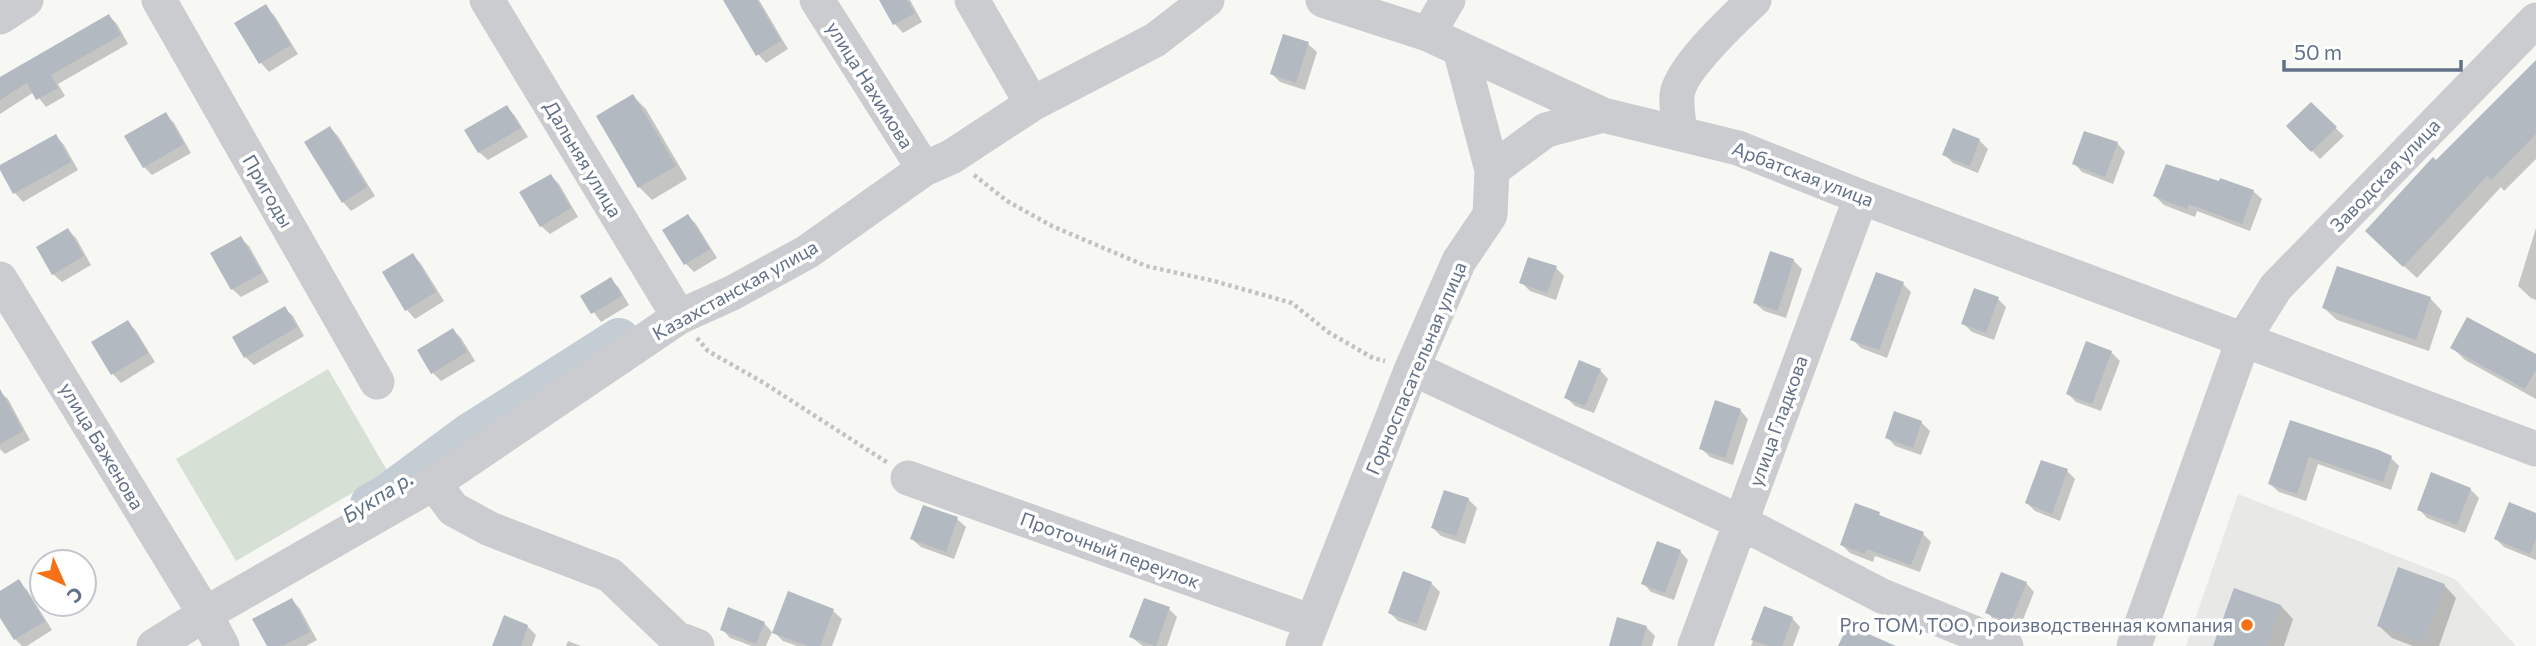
<svg xmlns="http://www.w3.org/2000/svg" width="2536" height="646" viewBox="0 0 2536 646" font-family="Commissioner,sans-serif">
  <rect width="100%" height="100%" fill="#f7f8f4"/>
  <!-- built -->
  <path fill="#e8e8e7" d="M2238 494 2455 579 2516 646H2186Z"/>
  <!-- green -->
  <path fill="#d7e0d5" d="M328 369 388 472 236 561 176 459Z"/>
  <!-- shadow -->
  <path fill="#0003" d="M732 0H759L788 49 766 63 758 54Z
    M881 0H910L922 22 903 33 895 24Z
    M265 7 274 15 298 54 269 72 261 63 237 24Z
    M109 16 117 24 128 44 58 84 65 96 46 107 34 92 0 114V79Z
    M1308 44 1317 52 1305 90 1280 82 1272 74Z
    M2536 63V159L2504 191 2501 187 2417 278 2380 244 2436 162Z
    M633 96 646 109 687 179 652 200 639 187Z
    M2311 105 2344 136 2320 159 2289 127Z
    M507 107 515 116 528 137 488 160 479 152Z
    M166 115 174 123 191 153 152 175 144 167Z
    M330 128 338 136 375 196 351 211 343 202Z
    M56 136 64 145 78 170 23 202 15 193 0 167Z
    M1979 140 1988 149 1978 173 1953 163 1944 154Z
    M2117 143 2125 152 2113 184 2082 172 2074 163Z
    M551 176 559 184 578 217 550 234 541 226Z
    M2253 191 2262 199 2250 231 2197 211 2195 217 2164 205 2155 196Z
    M688 216 696 224 717 258 694 272 686 264Z
    M2536 228V300L2531 298 2518 286Z
    M68 230 76 238 91 265 62 282 53 274Z
    M240 238 249 246 269 282 241 297 232 289Z
    M413 255 421 264 444 301 415 319 407 310 384 273Z
    M1793 260 1802 269 1786 318 1764 311 1755 303Z
    M1556 268 1564 276 1556 300 1530 291 1521 282Z
    M611 279 619 288 629 305 601 322 583 297Z
    M1903 284 1911 292 1887 358 1861 348 1852 339Z
    M2430 298 2442 311 2429 351 2337 320 2324 308Z
    M1998 299 2006 307 1994 340 1972 332 1963 323Z
    M284 308 293 316 304 336 254 365 245 357Z
    M128 322 136 331 155 362 121 383 113 374 94 343Z
    M453 330 461 338 475 361 441 381 433 373 419 350Z
    M2453 348 2536 356V399L2465 360Z
    M2111 352 2120 361 2101 411 2076 402 2068 394Z
    M1600 370 1608 379 1594 413 1575 406 1566 397Z
    M0 392 8 399 30 440 5 454 0 449Z
    M1740 410 1748 419 1733 465 1710 457 1701 448Z
    M1921 422 1930 431 1921 455 1895 446 1887 437Z
    M2291 422 2391 458 2399 466 2391 490 2318 464 2306 501 2279 492 2270 484Z
    M2067 471 2075 479 2060 521 2035 511 2027 503Z
    M2470 489 2479 498 2465 533 2427 518 2419 509Z
    M1468 499 1477 508 1465 544 1441 536 1433 528Z
    M1879 514 1884 519 1923 534 1931 542 1920 572 1875 556 1873 562 1850 553 1842 545Z
    M2536 515V560L2504 547 2496 539Z
    M957 519 966 527 954 559 921 547 912 539Z
    M1680 551 1688 560 1674 600 1651 592 1643 583Z
    M19 582 27 590 52 630 27 646H22L15 639 0 615V593Z
    M1431 583 1440 592 1426 631 1398 621 1390 613Z
    M2026 583 2034 592 2019 630 1995 621 1987 612Z
    M2444 585 2456 598 2439 646H2413L2392 638 2379 626Z
    M2235 591 2281 606 2293 619 2284 646H2215Z
    M292 600 300 609 317 640 306 646H269Z
    M1765 608 1792 618 1800 627 1793 646H1751Z
    M1169 609 1177 617 1167 646H1143L1131 637Z
    M833 611 842 619 832 646H797L783 641 774 632Z
    M1619 620 1647 628 1655 636 1652 646H1611Z
    M764 623 772 632 766 646H752L730 638 722 629Z
    M527 626 536 635 532 646H498Z
    M568 641 581 646H566Z"/>
  <g fill="none" stroke-linecap="round" stroke-linejoin="round">
    <!-- river -->
    <path stroke="#c5cdd4" stroke-width="42" d="M371 504 387 495 468 435 619 339"/>
  </g>
  <!-- building -->
  <path fill="#b3b9c1" d="M723 0H757L781 41 756 56Z
    M879 0H907L915 13 893 25Z
    M266 4 291 45 259 64 234 23Z
    M109 14 121 35 51 75 58 88 36 100 27 83 0 100V77Z
    M1283 34 1309 42 1296 83 1270 74Z
    M2536 60V134L2491 180 2487 176 2403 267 2365 231 2433 157 2436 160Z
    M633 94 676 166 638 188 596 116Z
    M2311 102 2337 127 2311 152 2286 126Z
    M507 105 521 128 478 153 464 130Z
    M166 112 184 144 143 168 124 136Z
    M330 126 367 187 342 203 304 142Z
    M1953 128 1980 139 1970 166 1942 155Z
    M2084 131 2118 142 2105 177 2072 164Z
    M56 134 71 162 13 194 0 170V165Z
    M2166 164 2219 181 2220 178 2254 190 2242 224 2189 204 2187 209 2153 196Z
    M551 174 571 208 540 227 519 192Z
    M688 214 710 249 684 265 662 230Z
    M68 228 84 256 52 275 36 247Z
    M241 236 262 273 231 290 210 253Z
    M1770 251 1794 259 1778 311 1753 303Z
    M413 253 436 292 405 311 382 272Z
    M1528 257 1557 266 1547 293 1519 283Z
    M2337 266 2431 297 2416 340 2322 308Z
    M1876 272 1904 282 1879 350 1850 340Z
    M611 277 622 296 591 314 580 296Z
    M1974 288 1999 297 1986 333 1961 324Z
    M285 306 297 327 244 358 232 337Z
    M2467 317 2536 354V370L2525 389 2450 348Z
    M128 320 148 353 111 375 91 342Z
    M453 328 467 352 431 374 417 350Z
    M2086 341 2112 351 2092 404 2066 394Z
    M1579 360 1601 369 1585 406 1564 398Z
    M0 389 23 431 0 444Z
    M1715 400 1741 409 1725 458 1699 449Z
    M1894 411 1922 421 1913 448 1885 438Z
    M2290 420 2379 450 2392 456 2383 482 2309 457 2297 494 2268 484Z
    M2041 460 2068 469 2052 514 2025 503Z
    M2431 472 2471 488 2457 525 2417 510Z
    M1444 490 1469 498 1456 536 1431 528Z
    M2509 502 2536 513V539L2530 554 2494 539Z
    M1855 503 1880 512 1879 515 1924 532 1911 565 1867 549 1865 554 1840 545Z
    M923 505 958 517 946 552 910 539Z
    M1657 541 1681 550 1665 593 1641 584Z
    M2398 567 2445 584 2424 643 2377 626Z
    M1403 571 1432 582 1417 624 1388 613Z
    M2001 572 2027 582 2010 623 1985 613Z
    M19 579 45 621 14 640 0 618V591Z
    M2234 588 2281 605 2267 646H2213Z
    M788 591 834 609 820 646H808L772 633Z
    M292 598 310 632 282 646H267L252 619Z
    M1144 598 1170 607 1156 646 1129 637Z
    M1764 606 1793 617 1782 646H1769L1751 640Z
    M728 607 765 622 756 644 720 630Z
    M504 615 528 625 521 646H492Z
    M1617 617 1647 626 1641 646H1609Z
    M1848 625 1896 646H1838Z"/>
  <g fill="none" stroke-linecap="round" stroke-linejoin="round">
    <!-- path -->
    <path stroke="#c0c2c5" stroke-width="4.5" stroke-dasharray="3.5 3.5" stroke-linecap="butt" d="M974 175 1007 201 1052 226 1146 266 1214 281 1292 303 1328 332 1373 358 1385 361
      M697 338 708 351 764 383 888 463"/>
    <!-- minor -->
    <path stroke="#caccd0" stroke-width="35" d="M159 0 377 382
      M487 0 679 317
      M817 0 924 169
      M972 0 1032 104
      M1323 0 1428 34 1603 115 1738 148 1861 197 2536 449
      M0 17 26 0
      M1428 34 1448 0
      M1460 49 1492 170
      M1680 134C1679 122 1676 107 1677 95 1680 69 1734 19 1754 0
      M0 279 205 614 222 646
      M1412 368 1740 522 1882 596 2006 646
      M908 478 1312 622
      M434 483 453 509 490 529 610 575 676 638 697 646
      M154 646 205 614 434 483 679 317 732 293 807 252 924 169 951 157 1032 104 1155 40 1207 0
      M1303 646 1412 368 1459 261 1490 215 1492 170 1546 130 1603 115
      M1695 646 1861 197
      M2134 646 2244 338 2276 287 2536 20"/>
  </g>
  <!-- markers -->
  <circle fill="#f67116" stroke="#fff" stroke-width="2.5" cx="2247" cy="625" r="7"/>
  <g text-anchor="middle" stroke-width="7" stroke-linejoin="round" paint-order="stroke">
    <!-- street labels -->
    <g font-size="19" fill="#637188" stroke="#fff">
      <text transform="translate(870 85) rotate(58)" y="7">улица Нахимова</text>
      <text transform="translate(583 159) rotate(59)" y="7">Дальняя улица</text>
      <text transform="translate(1803 174) rotate(21)" y="7">Арбатская улица</text>
      <text transform="translate(2385 175) rotate(-46)" y="7">Заводская улица</text>
      <text transform="translate(268 191) rotate(60)" y="7">Пригоды</text>
      <text transform="translate(735 290) rotate(-29)" y="7">Казахстанская улица</text>
      <text transform="translate(1416 368) rotate(-67)" y="7">Горноспасательная улица</text>
      <text transform="translate(1778 421) rotate(-70)" y="7">улица Гладкова</text>
      <text transform="translate(102 446) rotate(59)" y="7">улица Баженова</text>
      <text transform="translate(1110 550) rotate(20)" y="7">Проточный переулок</text>
    </g>
    <!-- poi labels -->
    <g font-size="19" fill="#637188" stroke="#fff" text-anchor="end">
      <text x="2233" y="632">Pro TOM, ТОО, производственная компания</text>
    </g>
    <!-- water labels -->
    <g font-size="21" font-style="italic" fill="#5f7384" stroke="#fff">
      <text transform="translate(378 497) rotate(-32)" y="7">Букпа р.</text>
    </g>
  </g>
  <!-- north arrow -->
  <g transform="translate(63 583) rotate(135)"><circle r="33" fill="#ffffff" stroke="#c1c6cf" stroke-width="2"/>
  <path d="M0-5L12 26L0 18L-12 26Z" fill="#f67116"/>
  <text y="-10" font-size="19" font-weight="bold" text-anchor="middle" fill="#637188">С</text>
  </g>
  <!-- scale -->
  <path d="M2284 60v10h177v-10" fill="none" stroke="#637188" stroke-width="3.5"/>
  <text x="2294" y="60" font-size="21" fill="#637188" stroke="#ffffff" stroke-width="5" paint-order="stroke">50 m</text>
</svg>
